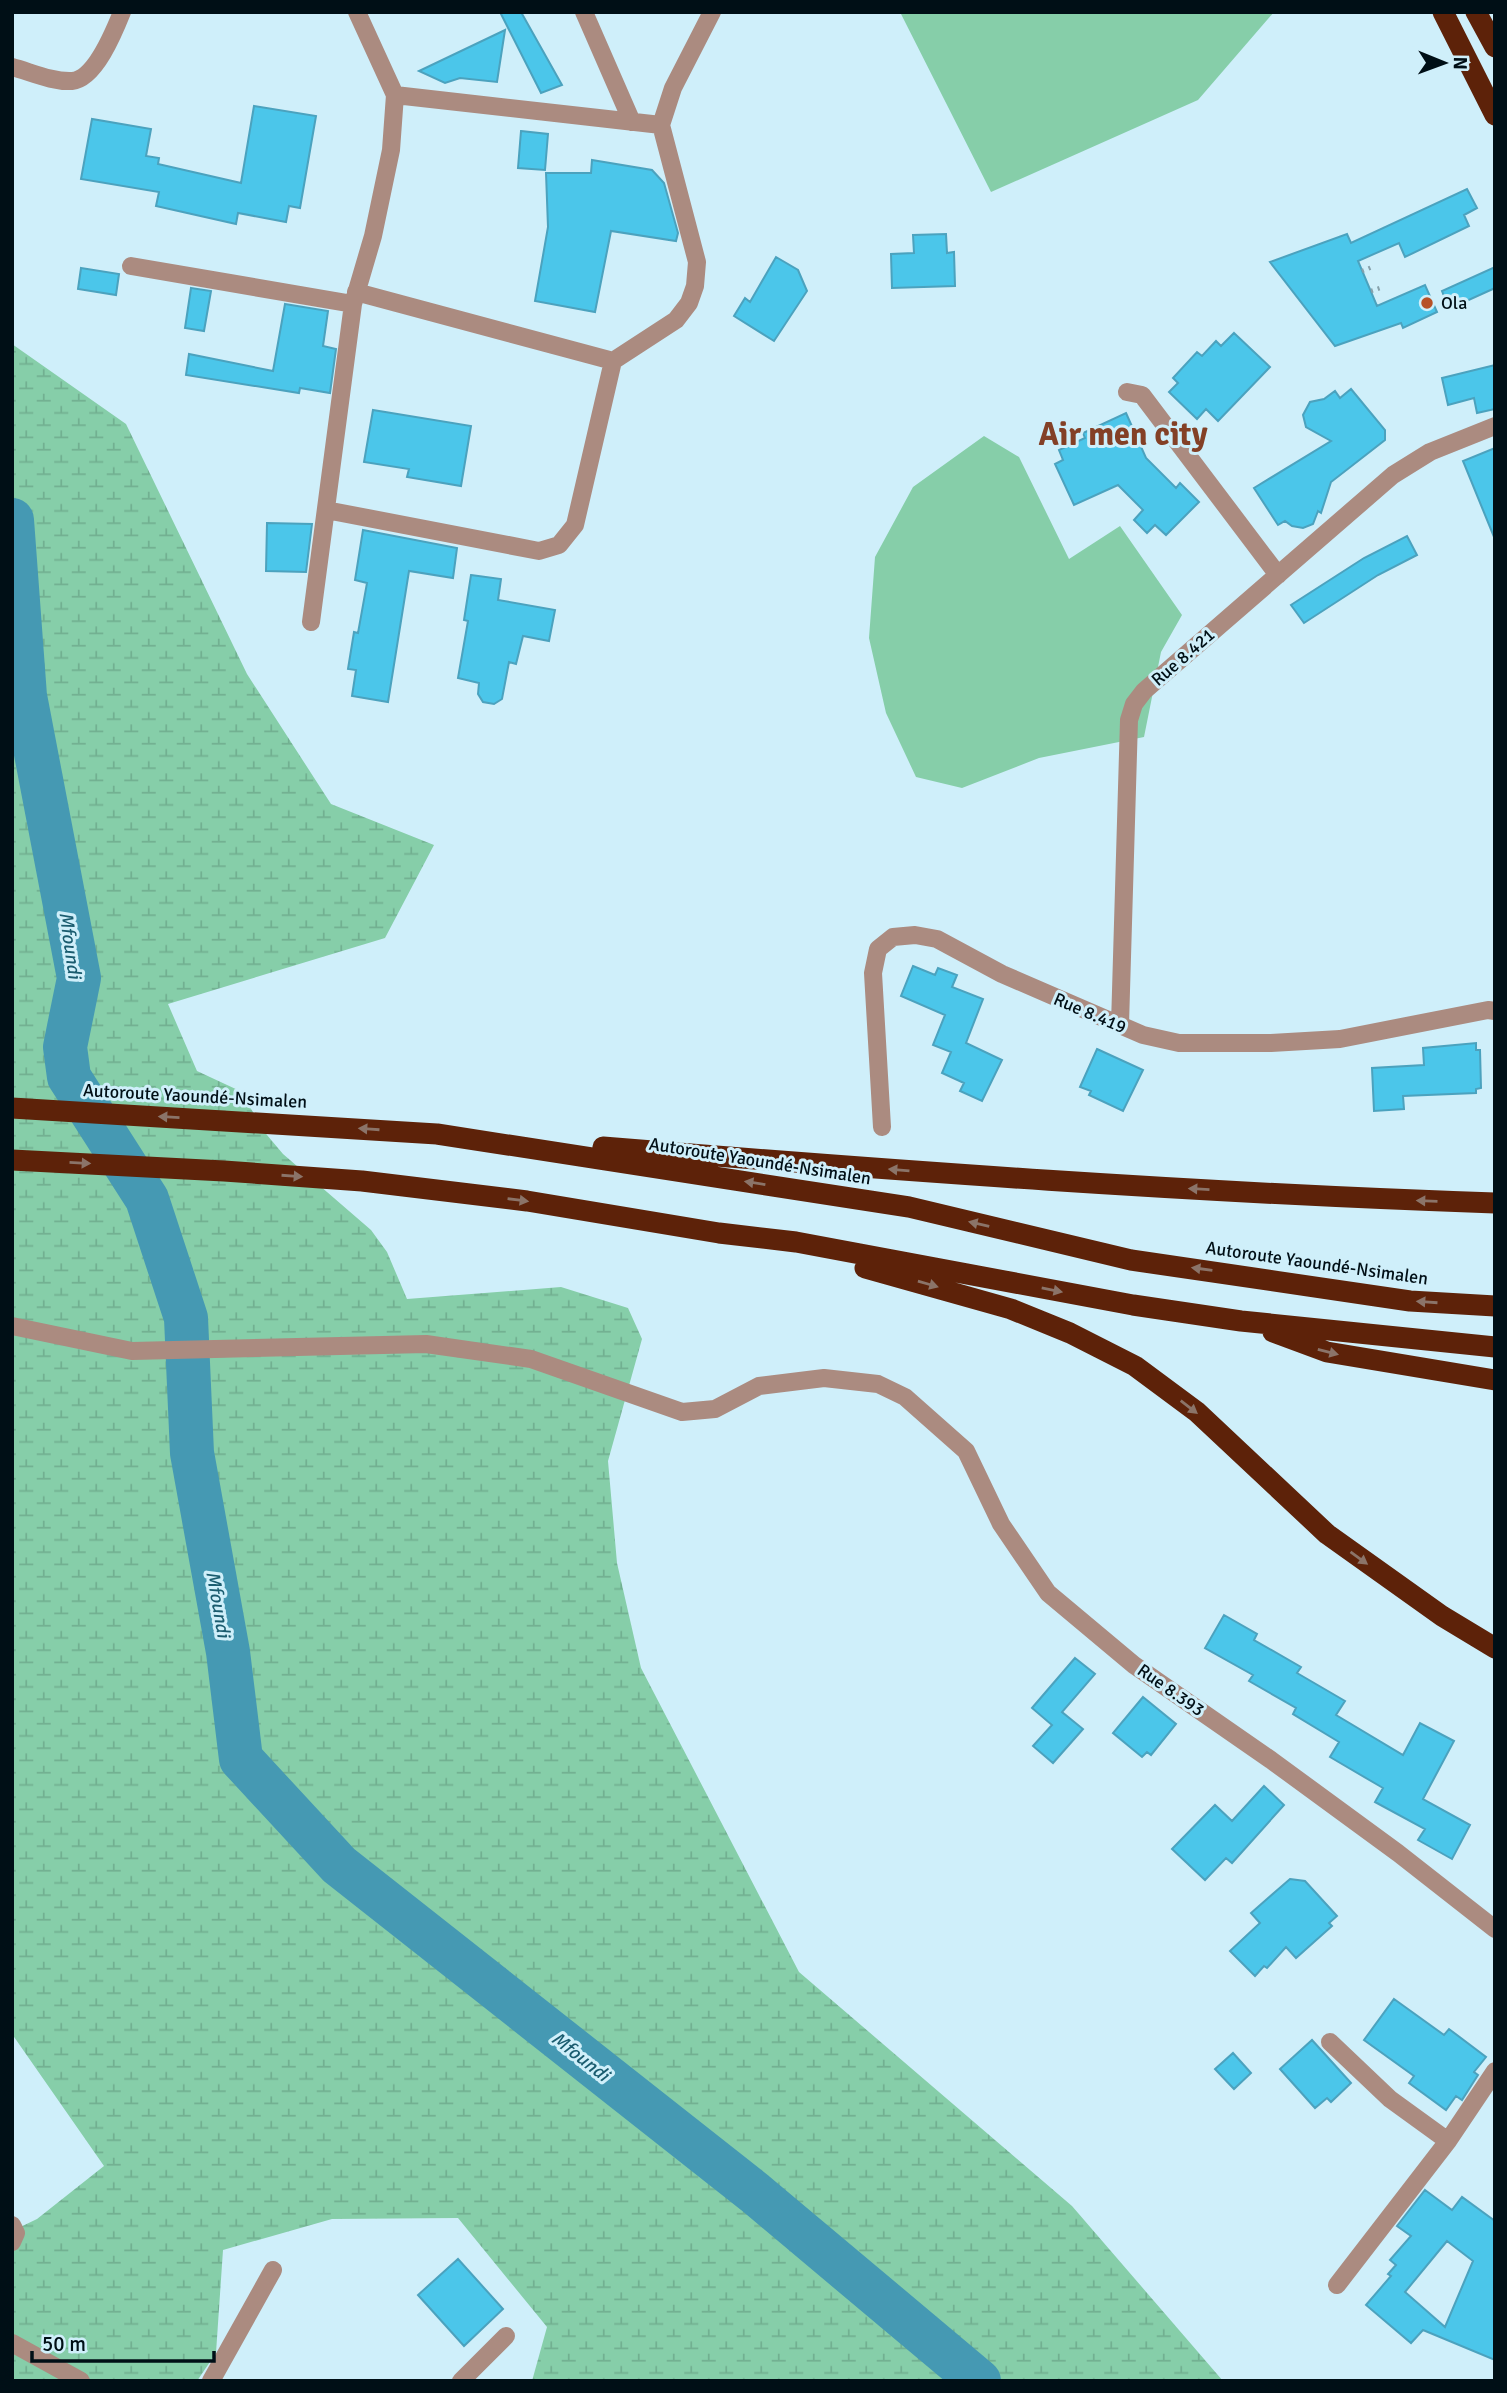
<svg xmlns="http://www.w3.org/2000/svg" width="1507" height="2393" viewBox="0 0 1507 2393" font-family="Signika,sans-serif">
  <defs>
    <pattern id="wetland-marsh" width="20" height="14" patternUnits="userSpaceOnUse" patternTransform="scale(1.75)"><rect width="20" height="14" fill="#86cea9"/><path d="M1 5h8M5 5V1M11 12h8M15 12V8" fill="none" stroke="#72b091"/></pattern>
  </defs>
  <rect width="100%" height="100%" fill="#cfeffa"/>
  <!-- grass -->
  <path fill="#86cea9" d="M900 12H1274L1198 100 991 192Z
    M984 436 1019 457 1069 559 1120 526 1182 615 1161 652 1144 737 1039 758 962 788 916 777 886 713 869 638 875 557 913 487Z"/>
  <!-- wetland -->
  <path fill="url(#wetland-marsh)" d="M12 344 126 424 247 674 331 804 434 845 385 938 168 1004 197 1071 240 1091 267 1135 283 1154 371 1230 387 1252 407 1299 561 1287 628 1308 642 1339 608 1461 617 1563 641 1668 799 1972 1072 2206 1223 2381H532L547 2327 458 2218 332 2219 223 2250 216 2353 197 2381H12V2231L37 2219 104 2166 12 2034Z"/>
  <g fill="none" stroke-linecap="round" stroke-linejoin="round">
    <!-- river -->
    <path stroke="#4599b3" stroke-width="44" d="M12 520 25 696 79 978 65 1047 69 1077 147 1199 186 1318 192 1453 228 1652 241 1759 339 1865 755 2193 979 2381"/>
  </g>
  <!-- building -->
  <path fill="#4bc6ea" stroke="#4ba2be" stroke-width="2" fill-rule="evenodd" d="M500 12H521L562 85 541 93Z
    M505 30 497 82 460 78 445 83 419 71Z
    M254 106 316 116 300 208 289 206 286 222 238 213 236 224 156 206 159 192 81 179 92 119 151 129 146 156 159 158 158 164 241 183Z
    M521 131 548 134 545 170 518 168Z
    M592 160 652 170 664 183 678 233 676 241 611 231 595 312 535 301 548 227 546 173H591Z
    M1467 189 1477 208 1464 215 1469 226 1405 257 1399 243 1358 261 1377 306 1425 285 1437 312 1403 328 1401 323 1335 346 1270 262 1347 234 1351 243Z
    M946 234 947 253 954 252 955 286 892 288 891 254 914 253 913 235Z
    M776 257 798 270 807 291 774 341 734 316 745 298 750 302Z
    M1495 267V288L1449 309 1442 291Z
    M81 268 119 274 116 295 78 289Z
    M191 288 211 291 204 331 185 328Z
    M285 304 328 311 323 346 336 349 330 393 300 388 299 393 186 375 189 354 273 371Z
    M1234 333 1270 367 1218 421 1206 409 1197 419 1169 392 1178 383 1173 378 1197 352 1202 356 1216 341 1221 346Z
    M1495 365V409L1477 413 1474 398 1448 405 1442 378Z
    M1351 389 1385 430V440L1331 482 1321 513 1318 511 1313 524 1303 528 1292 526 1285 521 1278 525 1254 488 1331 441 1306 427 1303 415 1310 402 1324 399 1335 391 1340 398Z
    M373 410 471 426 461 486 407 477 409 469 364 462Z
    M1126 413 1146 458 1176 488 1180 483 1199 502 1166 535 1155 525 1147 533 1134 520 1143 510 1118 485 1074 505 1055 464 1063 460 1059 450 1085 438 1083 433Z
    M1495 448V537H1494L1463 461Z
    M267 523 312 524 306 572 266 571Z
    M363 530 457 548 453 578 409 571 388 702 352 696 356 670 348 669 354 632 358 633 367 583 355 580Z
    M1407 536 1417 555 1378 575 1304 623 1291 605 1364 558Z
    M471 575 501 579 498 600 555 610 549 641 523 636 516 664 509 662 502 699 494 704 483 702 478 694 479 683 458 678 468 621 464 620Z
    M913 966 935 975 938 968 957 975 952 987 983 999 966 1043 1002 1060 982 1101 960 1091 964 1083 942 1073 951 1052 933 1045 945 1015 901 996Z
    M1476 1043V1050H1480L1481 1088 1476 1089V1093L1403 1096 1404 1109 1374 1111 1372 1068 1424 1065 1423 1048Z
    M1097 1049 1143 1070 1123 1111 1089 1095 1091 1091 1080 1087Z
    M1224 1615 1257 1634 1254 1640 1301 1667 1297 1673 1345 1701 1336 1715 1403 1755 1420 1723 1454 1741 1423 1799 1470 1825 1452 1859 1418 1840 1425 1829 1375 1802 1383 1788 1330 1757 1339 1742 1293 1714 1296 1708 1249 1681 1253 1675 1205 1648Z
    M1075 1658 1095 1674 1062 1712 1083 1729 1053 1763 1033 1746 1052 1725 1032 1708Z
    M1143 1697 1176 1724 1151 1755 1147 1752 1142 1757 1113 1733Z
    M1264 1786 1284 1805 1232 1863 1226 1858 1205 1880 1172 1849 1215 1805 1232 1821Z
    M1290 1879 1305 1881 1337 1916 1329 1923 1332 1926 1296 1958 1286 1947 1267 1968 1264 1966 1255 1976 1230 1951 1260 1923 1251 1913Z
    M1394 1999 1444 2035 1449 2029 1486 2057 1474 2072 1478 2075 1462 2100 1456 2096 1446 2110 1409 2083 1414 2076 1364 2040Z
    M1312 2040 1351 2083 1331 2102 1327 2098 1315 2108 1280 2069Z
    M1233 2053 1251 2073 1234 2089 1215 2069Z
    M1425 2190 1452 2210 1462 2197 1495 2221V2360L1423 2330 1411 2343 1366 2305 1391 2276 1388 2274 1396 2265 1390 2260 1411 2236 1397 2226ZM1447 2241 1473 2261 1445 2327 1405 2292Z
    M458 2259 503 2309 464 2346 418 2295Z"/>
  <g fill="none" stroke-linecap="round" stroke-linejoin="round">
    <!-- path -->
    <path stroke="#87a1ab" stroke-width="4.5" stroke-dasharray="2 5" stroke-linecap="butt" d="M1362 271 1375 266
      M1371 291 1383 287"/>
    <!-- street -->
    <path stroke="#ab8b80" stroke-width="18" d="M584 12 632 122
      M12 67C31 72 52 82 72 81 95 79 114 32 122 12
      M395 95 661 125
      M131 266 353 304
      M356 292 613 361
      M1127 392 1142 395 1278 575
      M326 510 539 551 559 545 575 525 613 361 676 320 689 303 695 286 697 262 661 125 673 88 712 12
      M311 622 353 304 373 236 391 150 395 95 357 12
      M1120 1025 1129 720 1134 704 1144 691 1393 475 1430 452 1495 426
      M882 1127 873 973 878 949 893 937 915 935 937 939 1002 974 1143 1035 1179 1043H1271L1340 1039 1488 1010 1495 1011
      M12 1326 132 1351 426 1344 531 1359 682 1412 715 1409 759 1386 824 1378 878 1384 905 1397 966 1451 1001 1524 1048 1593 1134 1665 1271 1760 1398 1853 1495 1929
      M1330 2042 1390 2099 1448 2141
      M12 2225 16 2233 12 2242
      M1337 2285 1448 2141 1495 2071
      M12 2343 81 2381
      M211 2381 273 2270
      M461 2381 506 2336"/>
    <!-- highway -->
    <path stroke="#5d2209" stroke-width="21" d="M1443 12 1495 115
      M1476 12 1495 47
      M12 1108 437 1134 909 1207 1131 1260 1410 1301 1495 1306
      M603 1147C900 1171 1197 1193 1495 1203
      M12 1160 224 1171 362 1181 527 1201 719 1233 796 1242 1133 1305 1241 1321 1495 1347
      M865 1268 1011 1309 1070 1333 1135 1366 1197 1412 1327 1534 1442 1616 1495 1648
      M1273 1332 1327 1352 1495 1380"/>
  </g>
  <!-- one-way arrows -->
  <defs><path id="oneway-solid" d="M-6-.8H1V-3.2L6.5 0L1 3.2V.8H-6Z" transform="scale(1.75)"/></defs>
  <g fill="#8b7469">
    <use href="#oneway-solid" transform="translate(169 1117) rotate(-177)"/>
    <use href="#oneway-solid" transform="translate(369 1129) rotate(-176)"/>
    <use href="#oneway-solid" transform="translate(80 1163) rotate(3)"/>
    <use href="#oneway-solid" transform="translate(899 1170) rotate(-175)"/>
    <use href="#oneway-solid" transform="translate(292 1176) rotate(4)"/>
    <use href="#oneway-solid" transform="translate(755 1183) rotate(-171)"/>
    <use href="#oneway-solid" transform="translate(1199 1189) rotate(-177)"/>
    <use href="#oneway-solid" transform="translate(518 1200) rotate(7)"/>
    <use href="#oneway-solid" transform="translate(1427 1201) rotate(-178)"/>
    <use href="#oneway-solid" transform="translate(979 1224) rotate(-167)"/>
    <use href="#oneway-solid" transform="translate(1202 1269) rotate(-172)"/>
    <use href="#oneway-solid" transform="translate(928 1284) rotate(16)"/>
    <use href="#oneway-solid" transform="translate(1052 1290) rotate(11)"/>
    <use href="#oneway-solid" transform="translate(1427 1302) rotate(-176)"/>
    <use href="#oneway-solid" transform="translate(1328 1352) rotate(14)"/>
    <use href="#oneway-solid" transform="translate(1189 1407) rotate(38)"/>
    <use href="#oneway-solid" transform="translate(1359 1558) rotate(36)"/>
  </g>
  <!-- markers -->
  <circle fill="#b75127" stroke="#cfeffa" stroke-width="2.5" cx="1427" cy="303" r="7"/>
  <g text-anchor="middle" stroke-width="6" stroke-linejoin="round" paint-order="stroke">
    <!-- poi labels -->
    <g font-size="18" fill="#000f16" stroke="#cfeffa" text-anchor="start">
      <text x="1441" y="309">Ola</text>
    </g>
    <!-- street labels -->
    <g font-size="18" fill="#000f16" stroke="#cfeffa">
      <text transform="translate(1183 657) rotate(-41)" y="6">Rue 8.421</text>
      <text transform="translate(1090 1013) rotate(23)" y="6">Rue 8.419</text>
      <text transform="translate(195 1096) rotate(3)" y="6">Autoroute Yaoundé-Nsimalen</text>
      <text transform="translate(760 1161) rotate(9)" y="6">Autoroute Yaoundé-Nsimalen</text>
      <text transform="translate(1317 1263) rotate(8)" y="6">Autoroute Yaoundé-Nsimalen</text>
      <text transform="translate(1171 1690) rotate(35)" y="6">Rue 8.393</text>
    </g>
    <!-- water labels -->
    <g font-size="19" font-style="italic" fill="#1a5c6f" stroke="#cfeffa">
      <text transform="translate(71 945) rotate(82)" y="7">Mfoundi</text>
      <text transform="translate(219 1604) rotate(80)" y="7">Mfoundi</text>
      <text transform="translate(581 2056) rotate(38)" y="7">Mfoundi</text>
    </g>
    <!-- town labels -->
    <g font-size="32" font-weight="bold" fill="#834026" stroke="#cfeffa">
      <text x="1123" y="445">Air men city</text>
    </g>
  </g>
  <!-- border -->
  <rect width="1507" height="2393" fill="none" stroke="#000f16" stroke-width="28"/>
  <!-- north arrow -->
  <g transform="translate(1444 63) rotate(91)" stroke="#cfeffa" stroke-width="5" paint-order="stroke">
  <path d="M0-5L12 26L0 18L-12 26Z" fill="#000f16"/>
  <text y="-10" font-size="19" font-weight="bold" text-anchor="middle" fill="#000f16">N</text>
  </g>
  <!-- scale -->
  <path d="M32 2351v10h182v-10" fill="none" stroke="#000f16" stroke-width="3.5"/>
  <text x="42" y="2351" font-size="21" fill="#000f16" stroke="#cfeffa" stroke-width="5" paint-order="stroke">50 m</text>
</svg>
